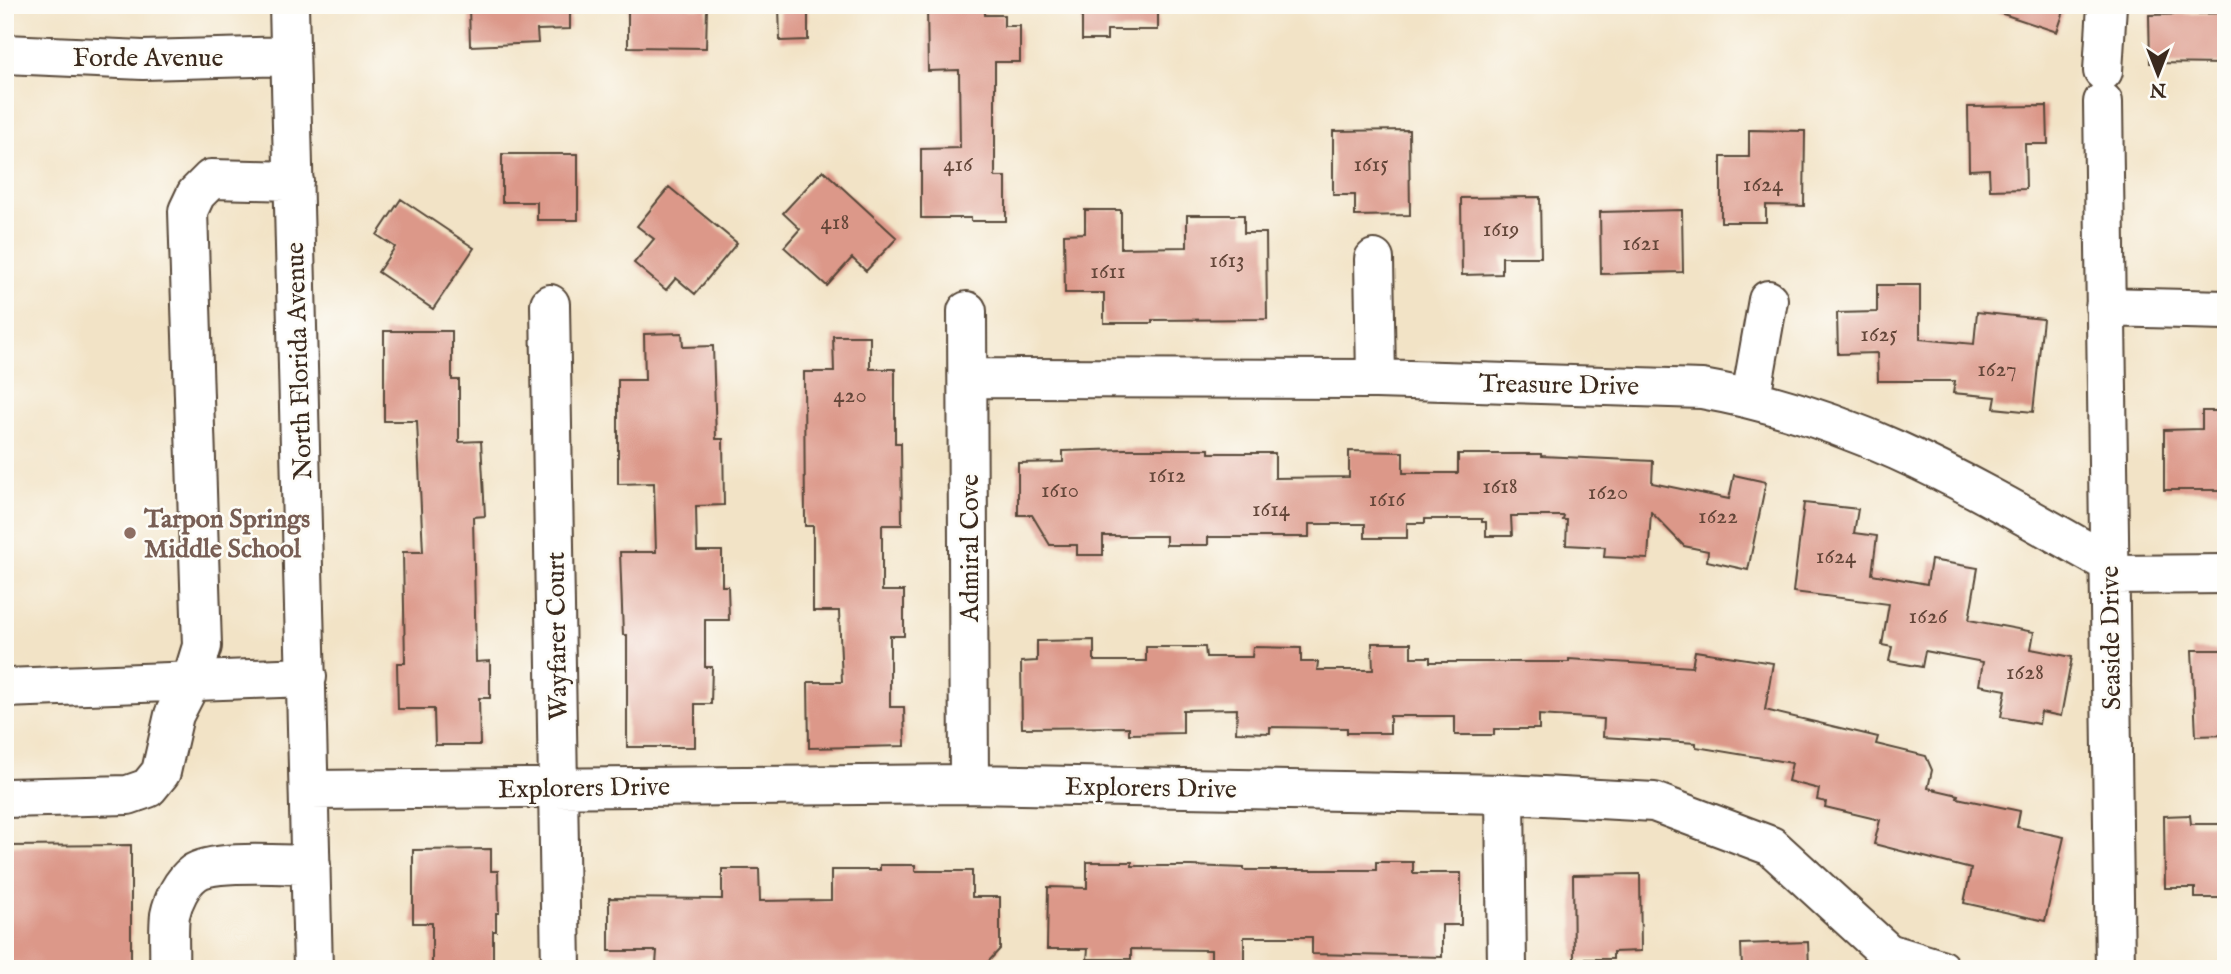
<svg xmlns="http://www.w3.org/2000/svg" width="2231" height="974" viewBox="0 0 2231 974" font-family="'IM FELL English',serif">
  <rect width="100%" height="100%" fill="#fdfcf7"/>
  <filter id="ink" filterUnits="userSpaceOnUse"><feTurbulence type="fractalNoise" baseFrequency=".0143" numOctaves="2"/><feDisplacementMap in="SourceGraphic" scale="14" xChannelSelector="R" yChannelSelector="G"/><feConvolveMatrix kernelMatrix="1 2 1 2 8 2 1 2 1" color-interpolation-filters="sRGB"/></filter>
  <filter id="wash" filterUnits="userSpaceOnUse"><feTurbulence type="fractalNoise" baseFrequency=".00686" numOctaves="4" result="noise"/><feDisplacementMap in="SourceGraphic" scale="28" xChannelSelector="R" yChannelSelector="G"/><feGaussianBlur stdDeviation="1.57" result="paint"/><feColorMatrix in="noise" values="0 0 0 0 0 0 0 0 0 0 0 0 0 0 0 0 0 1.4 0 .05"/><feComposite in="paint" operator="in"/></filter>
  <g filter="url(#wash)">
    <rect width="100%" height="100%" fill="#f2e3c6"/>
    <g id="blocks">
      <!-- building -->
      <path fill="#dc9889" d="M469 5H570V29L537 30 538 43 470 46Z
        M628 5H691V8H707L706 48 628 47Z
        M779 5H808V40L780 41Z
        M927 5H985V15H1004V26H1020V62H995V177H1006V221H971V218H921V149L960 148 959 70 928 71Z
        M1082 5H1158V30H1107V40H1082Z
        M1992 5H2066L2057 32 1991 10Z
        M2226 13V64L2150 63 2149 15Z
        M2047 106 2048 144H2025L2026 189 1990 190 1989 169 1969 170 1968 107Z
        M1409 130 1410 215 1355 216V195H1333V131Z
        M1749 130 1805 131 1804 206 1766 205V222H1721V157H1749Z
        M502 154H578V220H537V202H502Z
        M823 170 897 238 866 271 852 258 827 286 784 247 800 229 783 213Z
        M669 187 737 243 695 294 676 278 666 290 634 263 654 239 637 226Z
        M1540 197 1541 257H1502V274L1462 275 1461 198Z
        M401 199 474 248 433 309 378 272 395 247 377 235Z
        M1085 210H1121V248L1187 247V215H1244V233H1266L1267 319 1152 320V323H1104V293H1065L1064 234 1085 233Z
        M1682 210 1683 272 1601 274 1600 212Z
        M1877 285H1920V339L1974 344 1977 312 2043 319 2033 412 1994 408 1996 397 1953 393 1955 381H1878L1877 353 1838 354 1837 313 1877 312Z
        M384 331H452V380H459V442L481 441 485 516 473 517 476 662 490 661V698H479L480 745H435L434 709H398L397 663H405L403 552H423L417 421H384Z
        M682 333 683 347 713 346 716 439H723L724 505 696 506 697 551H722V586H728L729 620H705V667H712L711 704H695V747H627V635H623L620 552H656L654 483 618 484V380H645L644 334Z
        M833 336H870V369H895V443H901L902 525H882V591H904V636H890V707H904L905 746 809 748 808 682H842L839 611H813V526H805L804 372H834Z
        M2202 411H2226V490H2164V430L2202 429Z
        M1125 449H1209V453H1275V478L1349 477V451L1403 452V473H1458V454H1541V456L1653 461 1652 483 1729 499 1734 475 1766 482 1748 570 1707 561 1708 551 1684 546 1651 512 1648 559 1604 557 1605 547 1566 545 1567 520H1563L1564 516H1511L1512 536H1486V522H1482V519H1425V523H1407V538H1365V524H1309V537H1208V545H1166V536H1103V555H1077V545H1050L1032 515H1018V463L1063 462V451Z
        M1804 503 1858 509 1854 533 1877 536 1872 574 1927 584 1931 560 1978 568 1969 620 2034 632 2031 649 2072 657 2061 716 2041 712 2039 724 2001 717 2006 690 1979 685 1983 662 1925 651 1922 667 1889 661 1892 647 1882 645 1889 604 1793 592Z
        M1094 640V661H1146V647H1205L1206 657H1252L1253 647 1301 648V662H1318L1317 670H1373L1372 643H1411V657H1430V662H1569V659L1692 667 1695 651 1773 663 1765 710 1878 737 1876 744 1926 756 1932 770 1928 788 1958 795 1957 798 2020 811 2017 827 2064 837 2045 921 1964 903 1971 869 1874 844 1880 820 1825 807 1826 802 1817 800 1819 789 1788 781 1792 763 1696 747V743L1603 737 1604 719 1539 715V729H1494V735H1455V716H1390V733H1347V728L1270 727V733L1236 732 1237 709 1183 710V733L1129 734V727L1022 728 1021 662 1037 661V641Z
        M2192 650H2225L2226 735 2196 736Z
        M2190 815 2191 824H2226V898H2195V888H2165L2164 816Z
        M131 845V969H5V846Z
        M491 849V871H498L499 913H496V931H493V969H432V923H413V850Z
        M1087 862H1132V866H1191L1244 868V870H1376V862H1413V873H1461V925H1442V957L1312 954V937H1244V964H1211V950L1131 949V959H1087L1088 949H1047L1048 887 1087 888Z
        M880 865H915V871H972V897H1000V949L987 963 788 964V968L728 969H722V966L656 965 657 951H609V898L722 899V869H759L760 901 831 900V870H880Z
        M1640 874 1641 951 1613 952V959H1574L1573 875Z
        M1808 942 1809 969H1742L1741 944Z"/>
    </g>
  </g>
  <g filter="url(#ink)">
    <use href="#blocks" fill-opacity="0" stroke="#564637" stroke-width="2"/>
    <g fill="none" stroke-linecap="round" stroke-linejoin="round">
      <defs>
        <path id="minor" d="M289 5 313 969
          M5 54 143 60 290 56
          M2103 71 2107 5
          M2103 102 2115 969
          M1374 259 1376 379
          M550 304 561 969
          M2105 307 2226 310
          M967 311 969 784
          M968 378 1376 379 1702 389C1857 416 1975 488 2110 564
          M1751 397 1768 300
          M2110 575 2226 574
          M5 688 307 677
          M310 790 969 784 1505 794 1654 802 1771 846 1888 953 1940 969
          M1505 794 1507 969
          M5 798 128 795 148 788 161 772 174 715 191 682 202 646 188 211 196 194 211 179 294 181
          M169 969C170 951 168 932 170 915 173 900 182 882 194 873 213 859 286 865 311 865"/>
      </defs>
      <!-- minor casing -->
      <use href="#minor" stroke="#564637" stroke-width="42"/>
      <!-- minor -->
      <use href="#minor" stroke="#fff" stroke-width="38"/>
    </g>
  </g>
  <!-- markers -->
  <circle fill="#8d6e63" stroke="#fdfcf7" stroke-width="2.5" cx="130" cy="533" r="7"/>
  <g text-anchor="middle" stroke-width="5" stroke-linejoin="round" paint-order="stroke">
    <!-- number labels -->
    <g font-size="23" fill="#634639">
      <text x="958" y="171">416</text>
      <text x="1371" y="171">1615</text>
      <text x="1763" y="191">1624</text>
      <text x="835" y="229">418</text>
      <text x="1501" y="236">1619</text>
      <text x="1641" y="250">1621</text>
      <text x="1227" y="267">1613</text>
      <text x="1108" y="278">1611</text>
      <text x="1879" y="341">1625</text>
      <text x="1997" y="376">1627</text>
      <text x="850" y="402">420</text>
      <text x="1167" y="482">1612</text>
      <text x="1500" y="493">1618</text>
      <text x="1060" y="497">1610</text>
      <text x="1608" y="499">1620</text>
      <text x="1387" y="506">1616</text>
      <text x="1271" y="516">1614</text>
      <text x="1718" y="523">1622</text>
      <text x="1836" y="563">1624</text>
      <text x="1928" y="623">1626</text>
      <text x="2025" y="679">1628</text>
    </g>
    <!-- street labels -->
    <g font-size="26" fill="#3b2a1e" stroke="#fdfcf7">
      <text x="148" y="66">Forde Avenue</text>
      <text transform="translate(298 361) rotate(-92)" y="9">North Florida Avenue</text>
      <text transform="translate(1559 384) rotate(1)" y="9">Treasure Drive</text>
      <text transform="translate(969 548) rotate(-90)" y="9">Admiral Cove</text>
      <text transform="translate(556 636) rotate(-91)" y="9">Wayfarer Court</text>
      <text transform="translate(2110 638) rotate(-91)" y="9">Seaside Drive</text>
      <text transform="translate(584 787) rotate(-1)" y="9">Explorers Drive</text>
      <text transform="translate(1151 787) rotate(1)" y="9">Explorers Drive</text>
    </g>
    <!-- education labels -->
    <g font-size="26" font-weight="bold" fill="#785e54" stroke="#fdfcf7" text-anchor="start">
      <text x="144" y="527">Tarpon Springs<tspan x="144" dy="30">Middle School</tspan></text>
    </g>
  </g>
  <!-- margin -->
  <rect width="2231" height="974" fill="none" stroke="#fdfcf7" stroke-width="28"/>
  <!-- north arrow -->
  <g transform="translate(2158 74) rotate(180)" stroke="#fdfcf7" stroke-width="5" paint-order="stroke">
  <path d="M0-5L12 26L0 18L-12 26Z" fill="#3b2a1e"/>
  <text y="-10" font-size="19" font-weight="bold" text-anchor="middle" fill="#3b2a1e">N</text>
  </g>
</svg>
